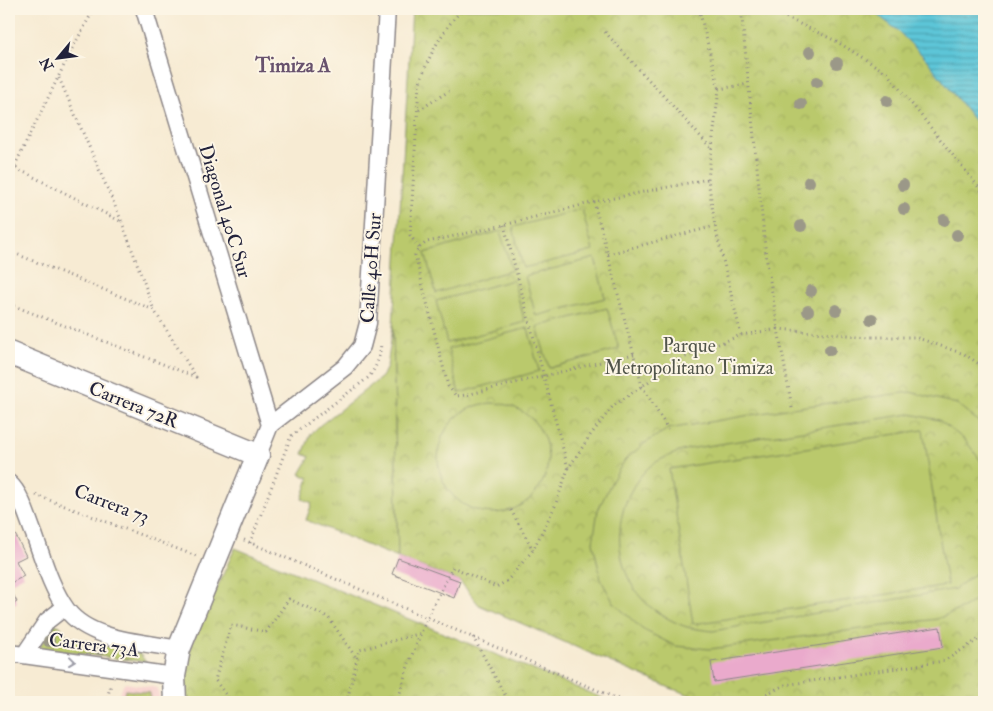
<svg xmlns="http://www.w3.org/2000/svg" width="993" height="711" viewBox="0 0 993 711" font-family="'IM FELL Double Pica',serif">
  <defs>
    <pattern id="grass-tufts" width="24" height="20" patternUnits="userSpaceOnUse" patternTransform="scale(1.25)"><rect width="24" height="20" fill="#bac96c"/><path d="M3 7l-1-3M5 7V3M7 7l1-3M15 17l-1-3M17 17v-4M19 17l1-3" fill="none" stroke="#a0ac5e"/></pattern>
    <pattern id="park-crowns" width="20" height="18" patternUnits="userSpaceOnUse" patternTransform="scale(1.25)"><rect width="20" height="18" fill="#bac96c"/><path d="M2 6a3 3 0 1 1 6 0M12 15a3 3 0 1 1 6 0" fill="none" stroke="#a0ac5e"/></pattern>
    <pattern id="water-rules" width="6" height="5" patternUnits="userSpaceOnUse" patternTransform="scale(1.25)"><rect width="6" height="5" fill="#5dc6d8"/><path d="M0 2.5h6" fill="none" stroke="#4ca0b0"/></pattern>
  </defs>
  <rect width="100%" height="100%" fill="#fcf5e5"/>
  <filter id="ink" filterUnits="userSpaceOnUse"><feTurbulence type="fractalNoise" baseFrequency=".02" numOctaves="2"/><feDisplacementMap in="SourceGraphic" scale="10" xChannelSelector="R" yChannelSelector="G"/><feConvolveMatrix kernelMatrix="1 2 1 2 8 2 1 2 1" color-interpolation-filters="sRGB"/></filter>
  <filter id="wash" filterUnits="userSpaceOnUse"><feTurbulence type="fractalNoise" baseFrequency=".0096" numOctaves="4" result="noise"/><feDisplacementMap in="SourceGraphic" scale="20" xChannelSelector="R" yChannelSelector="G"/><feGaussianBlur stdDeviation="1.12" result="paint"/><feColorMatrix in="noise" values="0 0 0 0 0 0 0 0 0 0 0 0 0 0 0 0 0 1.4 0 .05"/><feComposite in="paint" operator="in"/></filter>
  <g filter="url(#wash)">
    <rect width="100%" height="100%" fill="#f7ebd3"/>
    <!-- built -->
    <path fill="#f7d0ce" d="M124 683 158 688 160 702H116Z"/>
    <!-- grass -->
    <path fill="url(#grass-tufts)" stroke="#6e7654" d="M393 326 398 558 306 520 312 503 302 499 309 478 300 474 310 457 303 454 311 434 319 426 382 377 387 367Z
      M54 624 60 626 66 635 73 638 136 652 140 654 146 662 43 649 40 646Z"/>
    <!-- park -->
    <path fill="url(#park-crowns)" stroke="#6e7654" d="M412 9H984V702H710L670 688 479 605 460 581 398 558 393 326Z
      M235 548 612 702H186L185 689 186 667 192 643Z"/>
    <!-- pitch -->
    <path fill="#bac96c" stroke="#6e7654" d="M582 209 593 251 523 268 513 227Z
      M500 231 512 270 436 293 425 253Z
      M595 258 605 298 536 316 525 276Z
      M513 280 525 322 447 343 436 301Z
      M607 308 619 349 549 368 537 327Z
      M528 328 539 371 459 393 448 349Z
      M910 392 957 404 984 426V465L965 440 939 420 910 414 688 449C673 454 654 460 644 472 612 508 611 566 644 601 653 611 674 623 687 627 695 629 705 630 713 631L955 589 976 573 984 558V593L965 607 937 619 710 649 675 646 642 629 614 603 601 580 593 542 598 510 612 481 625 460 645 443 668 429 792 408Z
      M438 458a55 55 0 1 1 110 0a55 55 0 1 1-110 0Z
      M923 430 947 585 693 624 669 469Z
      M125 690 150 693 149 702H123Z"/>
    <!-- water -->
    <path fill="url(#water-rules)" stroke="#40748a" d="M870 9H984V133L926 59 897 30Z"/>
    <g id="blocks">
      <!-- building -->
      <path fill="#eaaacc" d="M15 534 26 556 16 561 24 576 9 584V537Z
        M398 558 460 581 454 598 392 574Z
        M9 586 17 602 9 607Z
        M940 627 943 647 714 682 711 662Z"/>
    </g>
  </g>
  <g filter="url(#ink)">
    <use href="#blocks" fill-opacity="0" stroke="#8c8687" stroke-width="1"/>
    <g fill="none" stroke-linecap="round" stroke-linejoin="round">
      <defs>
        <path id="street" d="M144 9 270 425
          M258 455 270 425 345 367 362 346 368 323 387 9
          M9 483C22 495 27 517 34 534 43 559 51 588 67 610 90 641 144 642 179 649
          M9 653 174 676
          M24 655 47 621 65 607"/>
        <path id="secondary" d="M9 353 258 455 179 649 174 676 175 702"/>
      </defs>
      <!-- street casing -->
      <use href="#street" stroke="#8c8687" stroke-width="19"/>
      <!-- secondary casing -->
      <use href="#secondary" stroke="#8c8687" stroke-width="25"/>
      <!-- path -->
      <path stroke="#8c8687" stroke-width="3" stroke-dasharray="1 4" stroke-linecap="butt" d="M699 9 719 89
        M768 9 836 41 887 73 984 194
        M9 16 12 9
        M605 32 711 148
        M59 78 122 222 14 167 73 47 94 9
        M419 110 449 91
        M594 202 642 386 668 429
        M504 225 568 468
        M419 248 410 235 419 85C428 57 442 30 463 9
        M9 251 154 310 122 222
        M608 254 715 226
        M9 304 196 377 154 310
        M741 335 715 226 708 179 719 89 748 84
        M634 354 466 395 456 396 448 386 415 255 419 248 427 242 504 225 594 202 708 179
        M792 408 778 329 870 337H915L964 354 984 367
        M36 495 196 556
        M511 510 533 550
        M244 540 625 702
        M250 543 291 436 369 377C377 366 380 357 381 343
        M473 637 509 702
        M106 702 111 684
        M231 702 215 680 231 625 266 632 289 599 328 617 357 659
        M347 702 359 650 422 633
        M398 702C407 658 432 607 453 567L496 587 507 581 533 550 555 506 568 469 589 437 613 406 683 358 741 335 778 329 766 256 741 9
        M762 702 764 695 785 685 944 661 984 636"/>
      <!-- street -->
      <use href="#street" stroke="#fff" stroke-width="16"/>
      <!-- secondary -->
      <use href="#secondary" stroke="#fff" stroke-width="22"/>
    </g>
    <!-- trees -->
    <g fill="#9b9888">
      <circle cx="810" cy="52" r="6"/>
      <circle cx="837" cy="63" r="6"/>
      <circle cx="817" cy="82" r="6"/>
      <circle cx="887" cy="101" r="6"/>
      <circle cx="801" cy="104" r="6"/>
      <circle cx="809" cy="182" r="6"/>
      <circle cx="903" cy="185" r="6"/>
      <circle cx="904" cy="209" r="6"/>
      <circle cx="944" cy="220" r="6"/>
      <circle cx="801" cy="226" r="6"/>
      <circle cx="957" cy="235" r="6"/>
      <circle cx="811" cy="291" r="6"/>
      <circle cx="836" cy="310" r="6"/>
      <circle cx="808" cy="311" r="6"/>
      <circle cx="872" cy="319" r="6"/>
      <circle cx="830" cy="350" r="6"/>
      <circle cx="49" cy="641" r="6"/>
      <circle cx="100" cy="649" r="6"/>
    </g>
    <!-- one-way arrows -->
    <defs><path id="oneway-chevron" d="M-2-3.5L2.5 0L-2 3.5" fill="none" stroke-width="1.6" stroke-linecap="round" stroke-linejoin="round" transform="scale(1.25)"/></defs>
    <use stroke="#9c9ca7" href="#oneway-chevron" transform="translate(72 661) rotate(7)"/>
  </g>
  <g text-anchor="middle" stroke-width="4" stroke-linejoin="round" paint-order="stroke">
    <!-- street labels -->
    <g font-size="19" fill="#22223b" stroke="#fcf5e5">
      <text transform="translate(226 211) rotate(73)" y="7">Diagonal 40C Sur</text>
      <text transform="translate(370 268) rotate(-86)" y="7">Calle 40H Sur</text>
      <text transform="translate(134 404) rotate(22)" y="7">Carrera 72R</text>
      <text transform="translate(112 503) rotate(21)" y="7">Carrera 73</text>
      <text transform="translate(94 644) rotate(7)" y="7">Carrera 73A</text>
    </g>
    <!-- park labels -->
    <g font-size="19" fill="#50544a" stroke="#fcf5e5">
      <text x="689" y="352">Parque<tspan x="689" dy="22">Metropolitano Timiza</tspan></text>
    </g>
    <!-- neighbourhood labels -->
    <g font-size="20" font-weight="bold" fill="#68526e" stroke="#fcf5e5">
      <text x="293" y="72">Timiza A</text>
    </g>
  </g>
  <!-- margin -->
  <rect width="993" height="711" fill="none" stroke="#fcf5e5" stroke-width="30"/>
  <!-- north arrow -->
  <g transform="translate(58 58) rotate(241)" stroke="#fcf5e5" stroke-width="4" paint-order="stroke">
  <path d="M0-4L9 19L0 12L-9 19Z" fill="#22223b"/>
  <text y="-8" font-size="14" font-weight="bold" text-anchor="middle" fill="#22223b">N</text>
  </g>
</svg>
